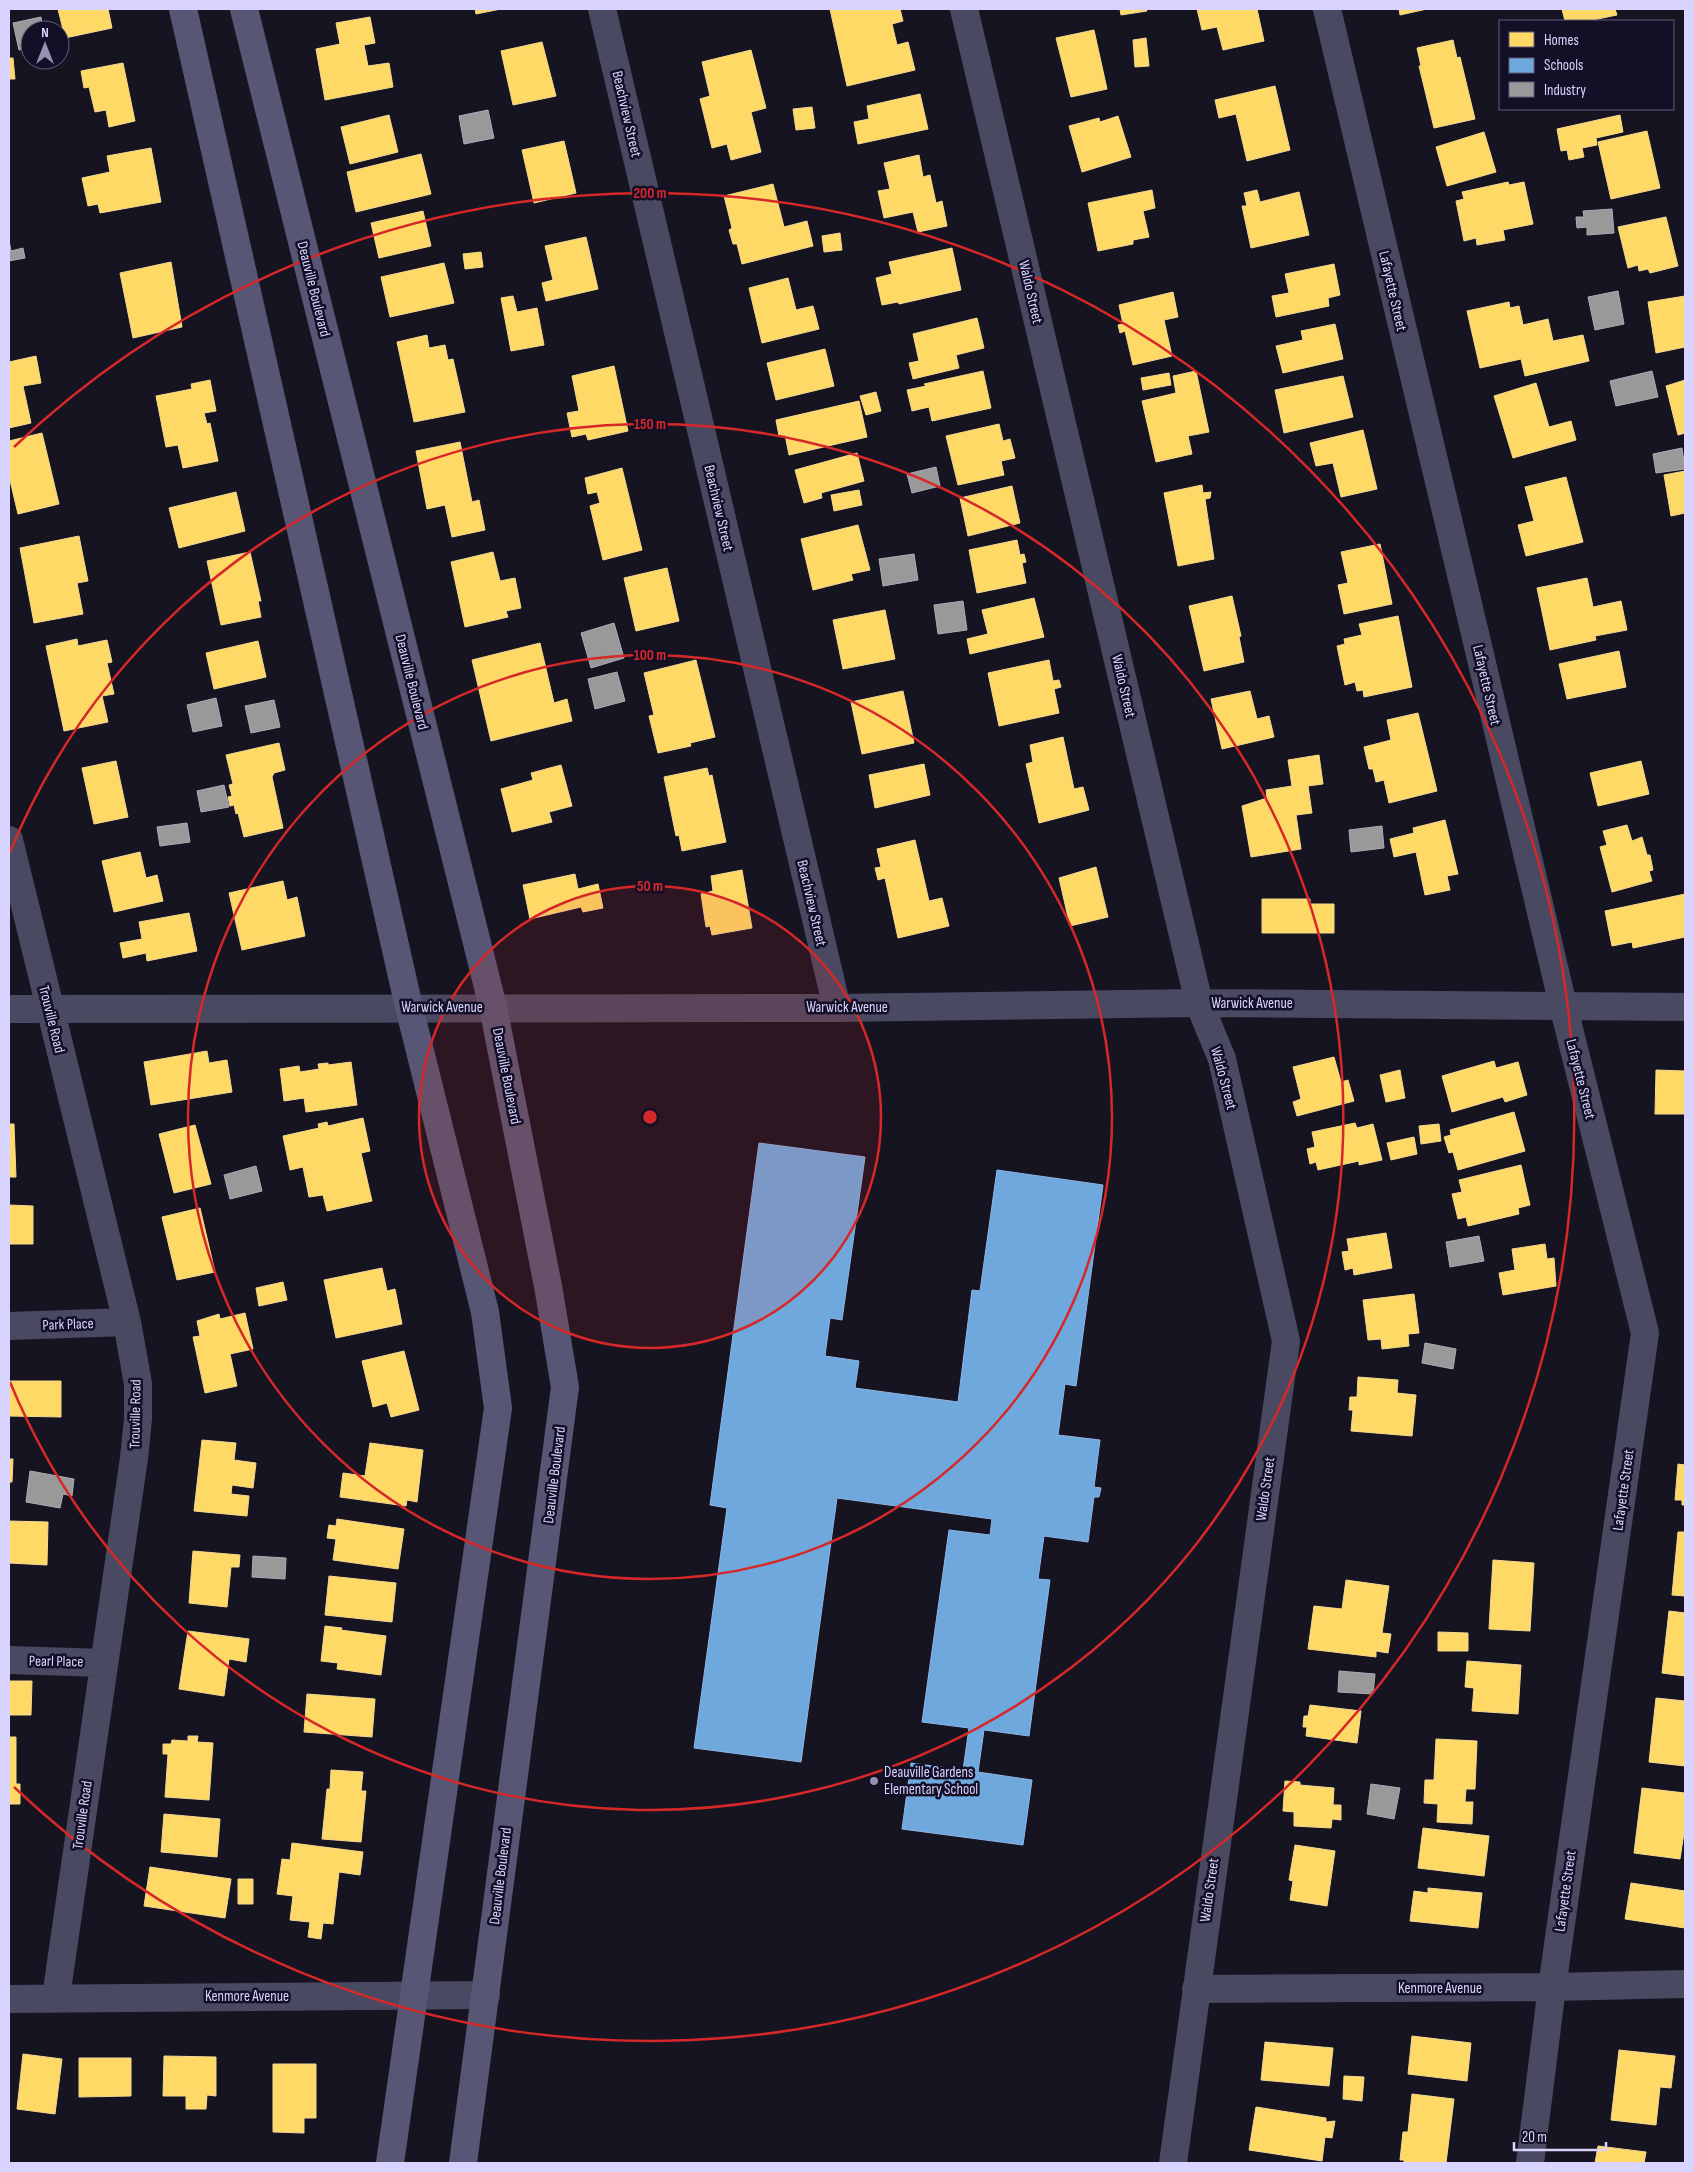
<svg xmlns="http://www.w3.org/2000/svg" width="1694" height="2172" viewBox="0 0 1694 2172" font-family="'Sofia Sans Condensed',sans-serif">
  <rect width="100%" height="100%" fill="#161421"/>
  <!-- homes -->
  <path fill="#ffd966" stroke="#f4d894" d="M58 9H108L112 28 65 38Z
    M475 9H501L476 14Z
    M830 9H900L903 21 892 24 897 45 908 42 915 70 847 86Z
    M1120 9H1146L1147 11 1121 15Z
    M1197 9H1257L1264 41 1223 50 1217 27 1202 30Z
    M1399 9H1427L1400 15Z
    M1562 9H1615L1617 15 1588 21H1565Z
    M370 17 375 43 364 45 368 66 389 63 393 87 325 100 316 49 340 44 336 23Z
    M1094 30 1107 89 1071 97 1056 38Z
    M1146 38 1149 66 1135 67 1133 40Z
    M1453 40 1457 58 1460 57 1475 119 1434 128 1419 66H1421L1417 48Z
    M542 42 556 96 513 105 501 51Z
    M751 50 766 108 751 112 761 152 731 160 727 144 712 148 700 99 710 96 702 62Z
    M9 58H13L15 79H9Z
    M123 63 135 121 109 127 106 110 95 112 89 87 84 88 81 71Z
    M1275 86 1290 150 1247 161 1236 114 1219 118 1215 100Z
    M920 94 928 129 858 144 854 122 869 119 867 106Z
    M812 107 815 128 796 130 793 109Z
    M389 115 398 152 350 164 341 127Z
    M1620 115 1623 132 1596 138 1597 145 1582 148 1584 157 1569 160 1567 150 1561 151 1557 129Z
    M1118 116 1131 157 1082 172 1069 126 1099 118 1100 122Z
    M1647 131 1660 188 1611 199 1598 142Z
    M1484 132 1496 172 1447 186 1436 147Z
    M564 141 576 193 534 203 522 150Z
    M151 148 161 202 100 213 98 204 88 206 82 178 110 172 107 156Z
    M421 154 431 194 356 212 347 172Z
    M919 155 923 177 930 175 936 203 942 201 947 226 918 232 913 212 884 218 878 191 890 189 884 163Z
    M1508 182 1509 185 1524 182 1533 224 1503 230 1505 240 1477 245 1476 238 1464 241 1456 201 1464 199 1462 192Z
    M773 184 784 227 807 221 813 246 742 264 737 244H733L729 230 732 228 724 196Z
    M1152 190 1155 208 1143 211 1149 237 1133 240V244L1098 251 1088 203Z
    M1257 190 1260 202 1299 192 1309 235 1251 248 1242 206H1247L1244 193Z
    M423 211 431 246 379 258 371 223Z
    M1666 217 1678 266 1650 273 1648 269 1639 271 1638 265 1628 268 1618 227Z
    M840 233 842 250 824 252 822 236Z
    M586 237 598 289 546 301 542 283 553 280 545 246Z
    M952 248 961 290 899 304 898 302 882 305 876 278 892 274 889 262Z
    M481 252 483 267 465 269 463 254Z
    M171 262 182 327 133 338 120 273Z
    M444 263 454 303 390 317 381 277Z
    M1334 264 1340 295 1328 298 1329 306 1276 317 1272 296 1289 293 1285 274Z
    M788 278 796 310 813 306 819 329 762 343 749 288Z
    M1173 292 1178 317 1164 320 1172 356 1133 365 1125 331 1120 333 1118 325 1123 324 1119 305Z
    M513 296 517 312 537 308 544 345 511 351 501 298Z
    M1685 296V347L1656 353 1648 302Z
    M1509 302 1510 308 1519 306 1523 325 1548 319 1553 341 1583 335 1589 361 1525 376 1521 359 1480 368 1467 311Z
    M977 318 984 348 956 355 959 368 913 379 909 363 919 361 913 334Z
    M1335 324 1343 359 1283 373 1276 346 1303 340 1301 331Z
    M427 335 429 348 445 345 448 360 453 359 465 412 414 422 397 342Z
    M825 349 834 386 776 400 767 363Z
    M36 356 41 383 23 386 31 423 9 428V362Z
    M614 366 628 431 588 440 586 434 572 437 567 413 579 411 572 376Z
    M983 371 991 408 932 421 929 407 912 411 907 390 926 386 924 384Z
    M1196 371 1209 432 1188 436 1192 454 1156 462 1142 401 1176 393 1173 376Z
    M1169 373 1171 385 1143 390 1141 378Z
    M1343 376 1353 417 1284 433 1275 390Z
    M210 380 216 411 204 413 207 424 210 423 218 461 183 468 178 445 166 447 156 396 192 389 191 384Z
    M1685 380V433L1678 435 1666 386Z
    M1536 383 1549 427 1571 421 1576 440 1513 458 1494 396Z
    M876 392 881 411 866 415 860 396Z
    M859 401 867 437 789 455 785 435 779 436 776 420Z
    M999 424 1003 441 1010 439 1015 458 1001 461 1004 475 958 485 946 436Z
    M1363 430 1377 489 1341 497 1333 463 1316 466 1310 443Z
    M42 433 59 504 18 514 9 476V441Z
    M460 442 472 502 479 500 485 530 452 537 445 505 427 509 416 451Z
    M857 453 864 481 821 493 822 498 804 503 795 470Z
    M622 468 642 550 603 560 590 506 600 503 597 492 588 494 585 478Z
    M1685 471V513L1671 516 1664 475Z
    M1566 477 1583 542 1526 556 1518 525 1534 521 1525 487Z
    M1202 485 1203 493 1211 492 1210 498 1205 499 1214 559 1178 566 1164 493Z
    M1012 486 1020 523 968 536 960 498Z
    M859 490 862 505 834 511 831 495Z
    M236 492 245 531 179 548 169 508Z
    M858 525 870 570 851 574 853 580 813 590 801 539Z
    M79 536 88 581 77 583 83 614 34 623 20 548Z
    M1017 540 1020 555 1024 554 1026 562 1022 563 1026 583 977 593 969 550Z
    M1380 544 1392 604 1344 614 1338 585 1348 583 1341 552Z
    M250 552 261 601H258L261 617 221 625 207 561Z
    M493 552 500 581 515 578 521 608 506 611 508 617 465 627 451 562Z
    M667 568 679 621 636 631 624 578Z
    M1587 578 1593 607 1621 601 1627 630 1595 636 1596 640 1550 650 1537 588Z
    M1232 596 1241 636 1239 637 1244 662 1204 671 1189 606Z
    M1034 598 1044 637 970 654 967 639 988 634 982 610Z
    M885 610 895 659 843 669 833 620Z
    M1398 616 1412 687 1364 697 1363 690 1357 691 1355 682 1345 685 1337 646 1345 644 1344 639 1362 635 1359 624Z
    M77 639 78 646 107 640 112 662 107 663 114 694 102 696 108 722 64 731 46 646Z
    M258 641 266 677 214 689 206 653Z
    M540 643 554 703 567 699 572 721 491 741 472 660Z
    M1619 651 1626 687 1567 699 1559 664Z
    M696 660 715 737 690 743 691 746 658 753 649 716 654 715 644 673Z
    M1049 660 1053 681 1059 680 1061 687 1054 689 1059 713 999 726 988 673Z
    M903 691 914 743 862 754 851 702Z
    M1250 691 1257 719 1269 716 1274 737 1222 749 1211 699Z
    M1418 713 1437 791 1389 803 1384 780 1376 782 1373 769H1369L1364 747 1391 740 1387 720Z
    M1063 737 1074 789 1083 787 1089 810 1039 823 1026 764 1033 762 1030 745Z
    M279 743 285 770 274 773 272 777 283 828 244 837 238 813 236 814 234 805 230 806 228 797 232 796 229 785 233 784 226 755Z
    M1319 755 1323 784 1308 786 1312 813 1296 815 1301 849 1251 857 1242 806 1267 798 1266 790 1292 786 1288 760Z
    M116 761 128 817 94 824 82 768Z
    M1641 761 1649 794 1598 806 1590 773Z
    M924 764 930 795 875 808 869 775Z
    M561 765 572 806 549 812 552 822 512 832 501 789 533 780 531 773Z
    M707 768 709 776 712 775 726 842 682 851 679 835 676 836 664 777Z
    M1445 820 1458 874 1447 876 1450 890 1425 895 1416 852 1394 857 1390 839 1414 833 1413 828Z
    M1627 825 1632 841 1642 837 1647 855H1650L1653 870 1649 871 1652 881 1612 892 1600 847 1607 845 1603 831Z
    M915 840 929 901 942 898 949 926 898 938 885 878 878 880 875 868 881 867 877 849Z
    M140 852 146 878 157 875 163 901 114 912 102 861Z
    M1096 867 1108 917 1070 926 1059 878Z
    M742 870 752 928 712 935 710 926 706 927 701 894 713 891 711 876Z
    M575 874 578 889 598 884 603 908 583 912 581 907 530 919 523 885Z
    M283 881 287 900 297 897 305 936 242 950 229 893Z
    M1685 894V937L1633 948 1632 942 1612 946 1605 911Z
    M1262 899H1310V904H1334V933H1262Z
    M189 913 197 951 147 961 146 953 123 958 120 943 142 939 139 922Z
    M207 1051 209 1063 227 1060 232 1092 151 1105 144 1062Z
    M1334 1057 1341 1082 1348 1080 1354 1101 1297 1116 1293 1102 1301 1099 1293 1067Z
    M1494 1061 1496 1068 1518 1062 1527 1095 1505 1102 1503 1097 1452 1112 1442 1076Z
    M351 1062 357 1105 306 1112 304 1098 284 1101 280 1069 299 1066 300 1072 319 1069 318 1064 328 1063V1065Z
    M1400 1070 1405 1098 1386 1102 1380 1075Z
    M1656 1070 1685 1071V1114H1655Z
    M1514 1112 1525 1151 1458 1170 1453 1152 1449 1153 1444 1137 1451 1135 1450 1130Z
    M363 1118 370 1151 361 1153 372 1201 327 1211 323 1195 309 1197 303 1167 290 1170 283 1136 319 1128 318 1124 327 1122 328 1126Z
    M1355 1123 1357 1128 1373 1124 1382 1160 1359 1165V1161L1318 1170 1316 1162 1310 1164 1307 1149 1315 1147 1312 1132Z
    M9 1124H14L16 1177H9Z
    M1439 1124 1441 1141 1421 1144 1419 1126Z
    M195 1125 211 1184 174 1193 159 1134Z
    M1414 1137 1417 1154 1391 1160 1387 1143Z
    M1521 1165 1530 1205 1518 1208 1519 1214 1468 1226 1466 1217 1458 1219 1452 1194 1462 1192 1459 1180Z
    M9 1205 33 1206V1244H9Z
    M200 1208 215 1272 177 1280 162 1217Z
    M1386 1233 1392 1268 1354 1275 1353 1268 1345 1270 1342 1252 1349 1251 1347 1239Z
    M1545 1244 1547 1259 1554 1258 1556 1286 1503 1295 1499 1273 1515 1270 1512 1249Z
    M382 1268 387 1291 395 1289 402 1324 336 1338 324 1280Z
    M283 1282 287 1300 259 1306 256 1288Z
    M1414 1294 1419 1333 1408 1334 1409 1346 1382 1349 1381 1339 1368 1340 1363 1300Z
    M245 1313 253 1349 230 1354 237 1386 205 1393 193 1337 200 1336 197 1321 219 1314 220 1319Z
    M404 1351 419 1410 391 1417 387 1403 373 1407 362 1361Z
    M1358 1377 1398 1380 1397 1393 1416 1395 1412 1436 1351 1431 1353 1410H1349L1350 1397H1357Z
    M9 1381H61V1417L9 1416Z
    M202 1440 236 1443 234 1460 256 1463 253 1488 232 1485 231 1494 249 1496 247 1516 194 1511Z
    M370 1443 423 1450 417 1502 407 1500 406 1506 340 1497 343 1473 365 1476Z
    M9 1459H13L12 1482H9Z
    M1678 1464 1685 1465V1505H1682V1500H1675Z
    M337 1519 404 1529 398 1569 333 1560 336 1539 327 1538 329 1525 336 1526Z
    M9 1521 48 1522 47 1565 9 1563Z
    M1678 1532H1685V1596L1672 1595Z
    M193 1551 240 1555 239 1567H231L227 1607 189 1603Z
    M1493 1560 1534 1563 1530 1631 1489 1629Z
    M329 1576 396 1583 392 1622 325 1615Z
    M1346 1580 1389 1586 1382 1633 1391 1634 1388 1653 1376 1651V1657L1308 1649 1314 1606 1342 1609Z
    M1669 1611 1685 1613V1676L1662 1673Z
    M325 1626 342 1628 341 1630 386 1636 381 1675 337 1669 338 1663 321 1661Z
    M188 1631 249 1639 246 1662 229 1659 224 1696 179 1689Z
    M1438 1632 1468 1633V1651H1438Z
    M1467 1661 1521 1665 1518 1714 1472 1711 1474 1688 1465 1687Z
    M9 1681H32L31 1715H9Z
    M307 1694 375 1699 372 1737 304 1732Z
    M1656 1698 1685 1701V1766L1649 1762Z
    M1310 1705 1361 1711 1357 1743 1306 1736 1307 1727H1303L1304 1716H1308Z
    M188 1736H198L197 1742 213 1743 209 1800 165 1797 168 1754H163V1744H171L172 1740 188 1741Z
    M9 1737H16V1784H20V1804H9Z
    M1436 1739 1477 1741 1475 1789H1466L1465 1802H1473L1472 1824 1437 1822 1438 1804 1424 1803 1425 1780H1434Z
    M331 1770 363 1772 361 1791H366L361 1842 322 1839 327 1789H330Z
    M1285 1781 1300 1782V1785L1334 1788 1333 1805H1341V1820L1332 1819 1331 1828 1294 1826V1812L1283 1811Z
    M1642 1788 1685 1793V1826L1680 1859 1634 1853Z
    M164 1814 220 1819 217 1857 161 1852Z
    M1423 1828 1489 1836 1484 1876 1418 1868Z
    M292 1843 363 1852 360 1875 339 1872 333 1924 323 1923 321 1939 308 1937 310 1922 290 1920 293 1896 277 1894 282 1859 290 1860Z
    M1295 1845 1335 1851 1327 1906 1290 1900 1293 1881 1289 1880Z
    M150 1867 231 1879 225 1918 144 1906Z
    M238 1879H253V1904H238Z
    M1631 1883 1685 1891V1928L1625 1919Z
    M1428 1888 1482 1893 1478 1928 1410 1921 1414 1891 1428 1893Z
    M1412 2036 1471 2043 1467 2081 1408 2074Z
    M1265 2042 1333 2048 1329 2086 1261 2080Z
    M1619 2050 1675 2056 1671 2088 1660 2087 1656 2125 1611 2120Z
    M23 2054 62 2059 55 2114 17 2109Z
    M164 2056 216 2057V2096L207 2095 206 2109H186V2096H163Z
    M79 2058H131V2096L79 2097Z
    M273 2064H316V2118H304V2133L273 2132Z
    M1344 2076 1364 2077 1362 2101 1343 2099Z
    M1412 2094 1454 2099 1446 2163H1404V2160H1400L1403 2132H1408Z
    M1256 2107 1326 2118V2122L1335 2121 1332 2138 1325 2137 1322 2161 1249 2150Z
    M1598 2146 1646 2152 1644 2163H1595Z"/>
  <!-- schools -->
  <path fill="#6fa8dc" stroke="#8fb5e6" d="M759 1143 865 1157 842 1320 830 1318 825 1356 859 1361 855 1388 958 1402 972 1290 980 1291 997 1170 1103 1185 1076 1386 1065 1384 1058 1435 1100 1440 1094 1487 1101 1488 1099 1497H1094L1088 1542 1044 1536 1038 1579 1050 1580 1029 1736 984 1730 978 1772 1032 1780 1023 1845 902 1829 911 1763 963 1770 969 1728 922 1722 949 1530 990 1535 992 1519 837 1498 801 1762 694 1748 727 1508 710 1505Z"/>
  <!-- industry -->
  <path fill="#999" stroke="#acabb8" d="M41 17 43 30H30V48L19 50 13 23Z
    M488 110 494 138 464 144 459 116Z
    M1612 209 1614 233 1587 235V227L1577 228 1576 217H1584L1583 211Z
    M9 240 11 251 23 248 25 258 9 261Z
    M1618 291 1624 324 1595 330 1588 297Z
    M1652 371 1658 397 1616 406 1610 381Z
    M1682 448 1685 469 1656 473 1653 454Z
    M936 467 940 486 912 493 907 474Z
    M914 554 918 580 883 586 879 559Z
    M963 601 967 630 938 634 934 605Z
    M614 623 624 658 591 668 581 633Z
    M617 672 625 701 595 709 588 679Z
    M216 698 222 726 193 732 187 705Z
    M274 700 280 727 251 733 245 706Z
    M224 785 229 807 201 812 197 791Z
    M187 823 190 842 160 846 157 827Z
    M1382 826 1384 848 1351 852 1349 830Z
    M256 1166 262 1191 230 1199 224 1175Z
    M1479 1236 1484 1261 1450 1267 1446 1242Z
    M1425 1343 1456 1349 1453 1369 1422 1363Z
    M30 1471 74 1479 72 1496 63 1494 60 1508 26 1502Z
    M253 1556 286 1558 285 1579 252 1577Z
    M1339 1671 1375 1674 1373 1694 1338 1692Z
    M1371 1784 1400 1788 1394 1819 1367 1814Z"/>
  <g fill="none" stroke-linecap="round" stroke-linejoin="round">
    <!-- street -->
    <path stroke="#4a4962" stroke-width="28" d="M602 9 837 1008
      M964 9 1199 1003 1222 1059 1286 1341 1173 2163
      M1327 9 1563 1005 1645 1333 1552 1987 1530 2163
      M9 840 127 1322 138 1384V1419L134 1458 56 1997
      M9 1009 837 1008 1199 1003 1685 1007
      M9 1326 127 1322
      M9 1660 104 1663
      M1196 1989 1552 1987 1685 1984
      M9 1999 486 1995"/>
    <!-- secondary -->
    <path stroke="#575674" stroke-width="28" d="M183 9 409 1007 485 1312 498 1408 390 2163
      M244 9 493 1007 548 1286 565 1387 463 2163"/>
  </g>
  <!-- distance rings -->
  <circle cx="650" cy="1117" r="231" fill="#d62828" fill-opacity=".12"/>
  <g fill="none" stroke="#d62828" stroke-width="2.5">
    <circle cx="650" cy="1117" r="231"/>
    <circle cx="650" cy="1117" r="462"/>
    <path d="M10 852A693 693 0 1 1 10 1382"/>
    <path d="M14 447A924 924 0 1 1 14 1787"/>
  </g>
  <!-- markers -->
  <circle fill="#9591b1" stroke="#130f26" stroke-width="2" cx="874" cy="1781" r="5"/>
  <g text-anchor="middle" stroke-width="5" stroke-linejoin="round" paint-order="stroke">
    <!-- street labels -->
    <g font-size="15" fill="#d9d4ff" stroke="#130f26">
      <text transform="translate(627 114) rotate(77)" y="5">Beachview Street</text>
      <text transform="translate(314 289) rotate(76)" y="5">Deauville Boulevard</text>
      <text transform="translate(1393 291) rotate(77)" y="5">Lafayette Street</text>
      <text transform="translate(1031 292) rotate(77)" y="5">Waldo Street</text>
      <text transform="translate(719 508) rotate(77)" y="5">Beachview Street</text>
      <text transform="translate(412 682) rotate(76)" y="5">Deauville Boulevard</text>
      <text transform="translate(1487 685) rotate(77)" y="5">Lafayette Street</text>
      <text transform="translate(1124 686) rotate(77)" y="5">Waldo Street</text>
      <text transform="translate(812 903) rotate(77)" y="5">Beachview Street</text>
      <text x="1252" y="1008">Warwick Avenue</text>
      <text x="442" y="1012">Warwick Avenue</text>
      <text x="847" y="1012">Warwick Avenue</text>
      <text transform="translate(52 1019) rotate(76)" y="5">Trouville Road</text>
      <text transform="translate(507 1076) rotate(79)" y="5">Deauville Boulevard</text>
      <text transform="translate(1224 1078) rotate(75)" y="5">Waldo Street</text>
      <text transform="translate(1581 1079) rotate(76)" y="5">Lafayette Street</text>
      <text transform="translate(68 1324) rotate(-2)" y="5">Park Place</text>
      <text transform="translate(135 1414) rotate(-89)" y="5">Trouville Road</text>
      <text transform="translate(554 1475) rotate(-83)" y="5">Deauville Boulevard</text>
      <text transform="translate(1265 1489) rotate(-82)" y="5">Waldo Street</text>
      <text transform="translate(1623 1490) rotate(-82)" y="5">Lafayette Street</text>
      <text transform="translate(56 1661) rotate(1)" y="5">Pearl Place</text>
      <text transform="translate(82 1815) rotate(-82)" y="5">Trouville Road</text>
      <text transform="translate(500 1876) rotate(-83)" y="5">Deauville Boulevard</text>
      <text transform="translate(1209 1890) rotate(-82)" y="5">Waldo Street</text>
      <text transform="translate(1565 1891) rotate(-82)" y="5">Lafayette Street</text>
      <text x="1440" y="1993">Kenmore Avenue</text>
      <text x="247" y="2001">Kenmore Avenue</text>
    </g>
    <!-- poi labels -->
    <g font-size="15" fill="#d9d4ff" stroke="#130f26" text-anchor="start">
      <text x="884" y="1777">Deauville Gardens<tspan x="884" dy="17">Elementary School</tspan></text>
    </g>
  </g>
  <circle cx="650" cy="1117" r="8" fill="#d62828" stroke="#130f26" stroke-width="2.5"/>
  <g font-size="15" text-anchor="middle" font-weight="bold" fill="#d62828" stroke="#130f26" stroke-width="5" stroke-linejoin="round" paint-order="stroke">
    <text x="650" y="198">200 m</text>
    <text x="650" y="429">150 m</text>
    <text x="650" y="660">100 m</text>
    <text x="650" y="891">50 m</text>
  </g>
  <!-- border -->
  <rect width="1694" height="2172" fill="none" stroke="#d9d4ff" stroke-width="20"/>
  <!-- legend -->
  <rect x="1499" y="20" width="175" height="90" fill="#130f26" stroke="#625e7d"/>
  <rect x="1509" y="32" width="25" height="15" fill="#ffd966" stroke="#625e7d"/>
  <text x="1544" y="45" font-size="15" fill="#d9d4ff">Homes</text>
  <rect x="1509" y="58" width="25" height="15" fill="#6fa8dc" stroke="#625e7d"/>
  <text x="1544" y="70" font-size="15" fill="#d9d4ff">Schools</text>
  <rect x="1509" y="82" width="25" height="15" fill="#999999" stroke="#625e7d"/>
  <text x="1544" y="95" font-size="15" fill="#d9d4ff">Industry</text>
  <!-- north arrow -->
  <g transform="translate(45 45)"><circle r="24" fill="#130f26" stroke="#625e7d"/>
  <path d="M0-4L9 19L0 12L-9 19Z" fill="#9591b1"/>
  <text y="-8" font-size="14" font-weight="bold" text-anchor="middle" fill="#d9d4ff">N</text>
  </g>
  <!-- scale -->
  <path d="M1514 2142v8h92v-8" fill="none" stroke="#d9d4ff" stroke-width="2.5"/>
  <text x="1522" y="2142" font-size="15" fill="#d9d4ff" stroke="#130f26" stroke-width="4" paint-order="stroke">20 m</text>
</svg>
